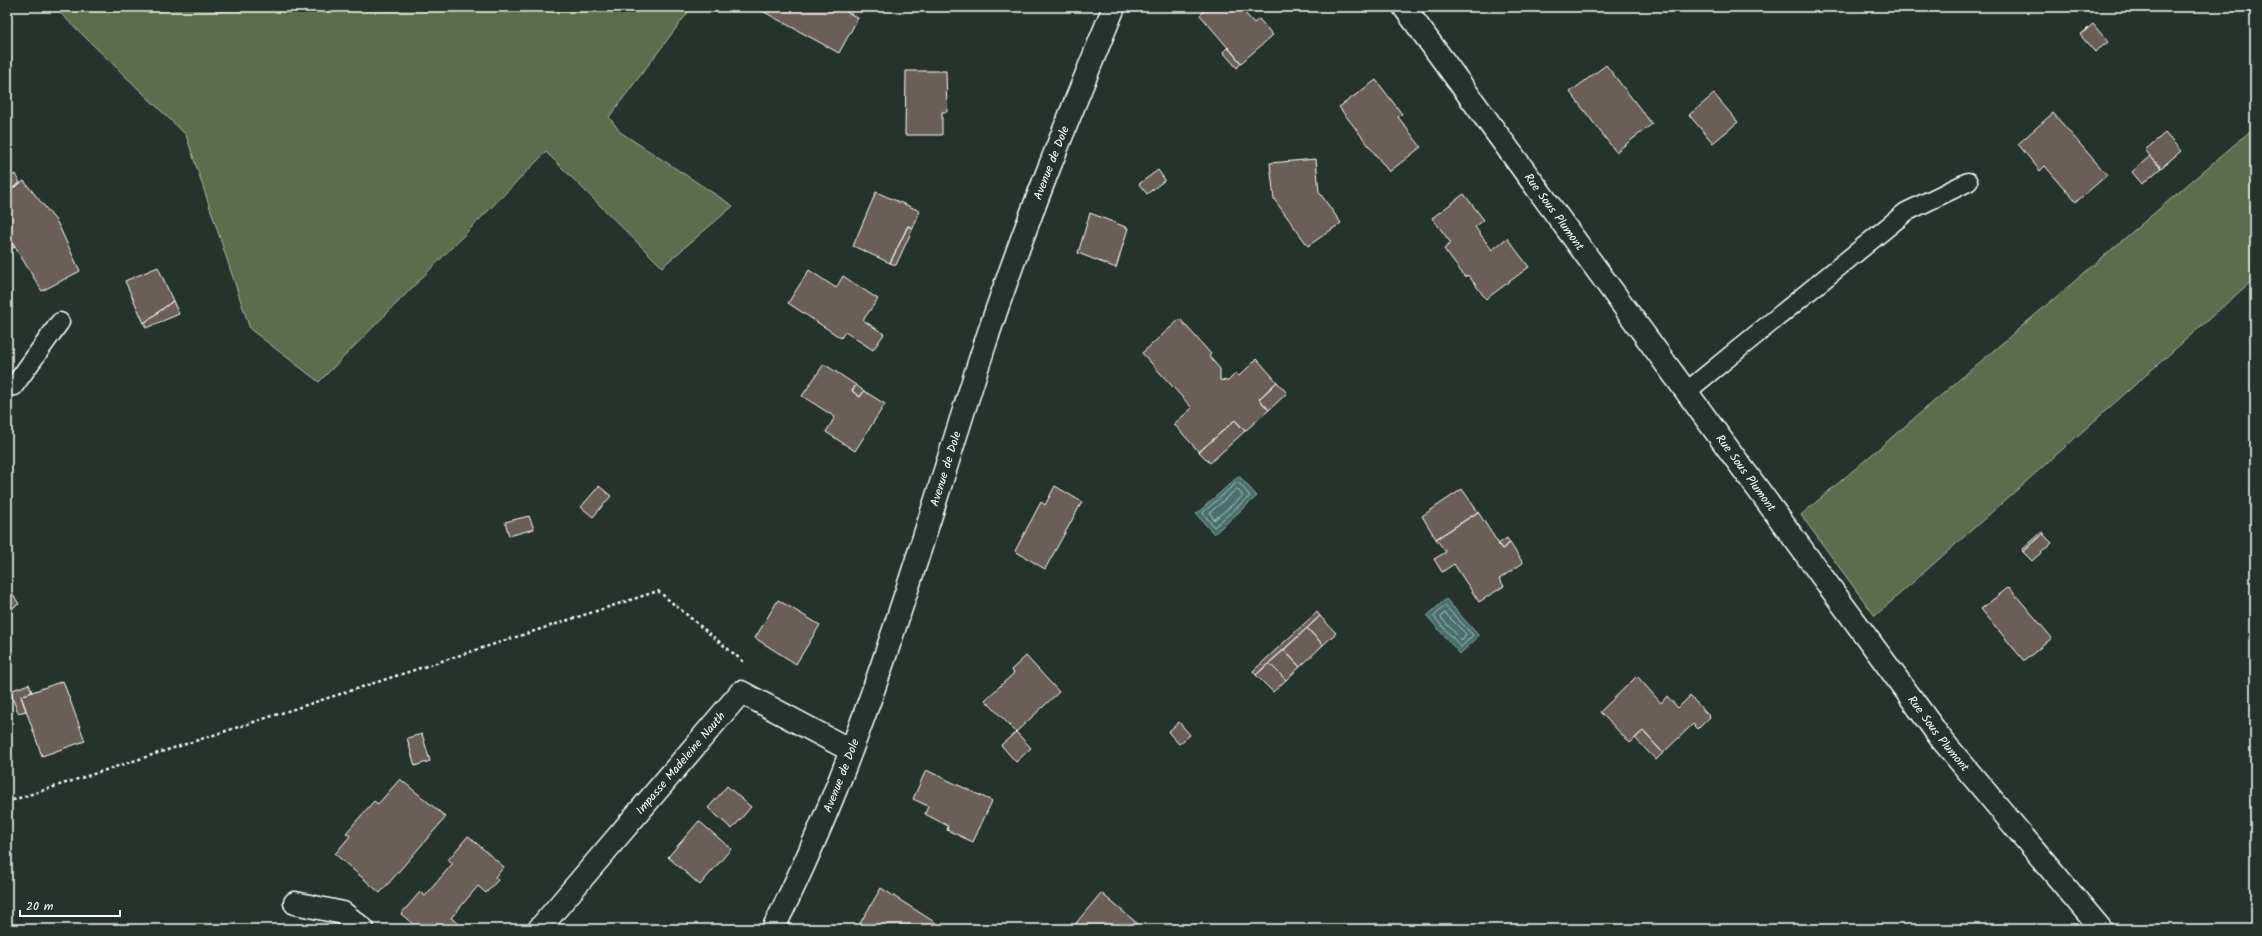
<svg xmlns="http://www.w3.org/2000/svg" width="2262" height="936" viewBox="0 0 2262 936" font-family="Kalam,sans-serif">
  <rect width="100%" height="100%" fill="#26332d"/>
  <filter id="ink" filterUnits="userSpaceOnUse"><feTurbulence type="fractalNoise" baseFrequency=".025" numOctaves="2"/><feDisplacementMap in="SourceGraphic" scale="8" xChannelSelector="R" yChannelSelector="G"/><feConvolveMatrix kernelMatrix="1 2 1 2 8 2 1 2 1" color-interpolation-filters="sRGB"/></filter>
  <g filter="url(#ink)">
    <!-- green -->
    <path fill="#5c6c4e" stroke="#aeb6a6" d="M54 7H692L609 117 620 132 733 206 662 267 546 152 319 382 250 329 186 135Z
      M2255 127V278L1875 616 1801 515Z"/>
    <!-- water -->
    <path fill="#4a6f6d" stroke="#92a9a7" d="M1239 476 1257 496 1214 534 1196 514Z
      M1446 599 1479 636 1460 654 1427 616Z"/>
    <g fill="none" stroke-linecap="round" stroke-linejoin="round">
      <!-- shore -->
      <path stroke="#b7c5c5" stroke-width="1" d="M1238 482 1250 496 1214 527 1203 513Z
        M1237 489 1243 496 1214 520 1210 513Z
        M1445 606 1473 635 1461 647 1434 617Z
        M1445 613 1466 634 1462 640 1441 618Z"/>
    </g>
    <!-- building -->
    <path fill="#6b5e58" stroke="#fff" d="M755 7H838L858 18 839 53Z
      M968 7H981L978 12Z
      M1208 7H1248L1243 11 1254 23 1259 19 1273 35 1241 63 1200 15Z
      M2093 24 2108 42 2095 52 2080 35Z
      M1228 47 1241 63 1237 68 1223 52Z
      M1606 65 1652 124 1616 152 1570 92Z
      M906 71H946L947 112H942V135H905Z
      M1376 80 1402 114 1398 117 1421 147 1389 172 1339 107Z
      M1714 94 1738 122 1713 143 1689 115Z
      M2053 113 2107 175 2076 202 2045 166 2040 171 2018 144Z
      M2165 133 2181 151 2161 168 2145 150Z
      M2150 156 2161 168 2142 184 2132 172Z
      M1316 159 1319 192 1341 223 1308 246 1274 199 1270 163Z
      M1158 170 1165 180 1147 194 1139 184Z
      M15 174 20 183 7 192V179Z
      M24 181 57 222 80 271 42 291 15 247 9 239 7 240V192Z
      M876 192 920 211 913 228 908 226 890 263 853 246Z
      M1464 194 1484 220 1475 227 1492 250 1507 238 1529 267 1486 299 1468 275 1465 277 1444 249 1451 243 1432 218Z
      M1090 213 1128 228 1116 268 1078 253Z
      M908 226 913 228 896 265 890 263Z
      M9 239 15 247 7 250V240Z
      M158 267 173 301 144 323 125 281Z
      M809 270 836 288 843 276 878 299 863 320 884 334 873 350 845 332 841 338 788 303Z
      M173 301 179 314 146 328 144 323Z
      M1180 319 1211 354 1209 356 1220 369V380L1228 381 1236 373 1239 376 1257 359 1277 382 1259 399 1269 410 1245 431 1235 420 1199 452 1174 424 1192 408 1142 353Z
      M824 364 856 385 852 391 860 397 864 391 885 404 855 451 826 432 835 417 802 396Z
      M1277 382 1287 393 1269 410 1259 399Z
      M856 385 864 391 860 397 852 391Z
      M1235 420 1245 431 1210 463 1199 452Z
      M599 486 611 496 593 517 581 507Z
      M1055 486 1082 502 1045 569 1015 551 1041 502 1045 505Z
      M1462 489 1478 512 1436 539 1422 516Z
      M1478 512 1502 549 1510 543 1523 563 1499 579 1504 586 1479 602 1454 564 1442 572 1434 559 1446 552 1436 539Z
      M529 516 534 529 509 536 505 522Z
      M2042 532 2043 534 2023 552 2022 550Z
      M2043 534 2052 543 2032 561 2023 552Z
      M1507 538 1510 543 1502 549 1498 544Z
      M7 585 19 604 7 611Z
      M2009 587 2052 638 2024 661 1981 609Z
      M778 600 820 625 796 664 755 638Z
      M1317 612 1320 616 1256 675 1253 671Z
      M1320 616 1336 633 1323 645 1307 628Z
      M1307 628 1323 645 1300 667 1284 650Z
      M1284 650 1300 667 1286 680 1269 663Z
      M1026 656 1059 692 1016 732 985 700 1014 673 1011 670Z
      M1269 663 1286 680 1273 692 1256 675Z
      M1637 676 1661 703 1667 696 1678 708 1690 696 1710 717 1698 729 1693 724 1663 753 1643 731 1630 743 1600 712Z
      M63 681 85 741 42 756 21 696Z
      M29 684 32 692 21 696 26 711 18 713 10 691Z
      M1179 722 1190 735 1179 744 1168 732Z
      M1643 731 1663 753 1656 760 1635 738Z
      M1016 732 1031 748 1016 762 1001 745Z
      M422 734 430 761 415 766 407 738Z
      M926 770 992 801 973 842 947 830 948 826 925 814 928 806 913 799Z
      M400 779 446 817 380 893 335 854 350 836 346 833 374 801 378 804Z
      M727 786 751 807 732 829 708 808Z
      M699 821 731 849 700 885 668 857Z
      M468 836 504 867 495 877 498 880 486 893 478 886 451 918 459 924 455 929H419L401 914 420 892 425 896 453 863 448 860Z
      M881 888 936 923 932 929H866L859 925Z
      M1101 893 1144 929H1071Z"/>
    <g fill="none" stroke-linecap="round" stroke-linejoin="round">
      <defs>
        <path id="service" d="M7 384 14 386 60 322
          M1686 392 1906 212 1968 182"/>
        <g id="minor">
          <path id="s1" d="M1404 7 1942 740 2101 929"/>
          <path d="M295 903 343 913 363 929"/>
          <path id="s2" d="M539 929 741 692 850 750"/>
        </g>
        <g id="secondary">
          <path id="s3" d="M773 929C867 744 921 541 985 344 1023 229 1068 119 1114 7"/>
        </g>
      </defs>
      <!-- service casing -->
      <use href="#service" stroke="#fff" stroke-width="21"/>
      <!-- minor casing -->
      <use href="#minor" stroke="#fff" stroke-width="25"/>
      <!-- secondary casing -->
      <use href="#secondary" stroke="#fff" stroke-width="25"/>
      <!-- path -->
      <path stroke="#fff" stroke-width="2.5" stroke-dasharray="3 3" stroke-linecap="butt" d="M7 802 658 591 745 663"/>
      <!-- service -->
      <use href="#service" stroke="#26332d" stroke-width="18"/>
      <!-- minor -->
      <use href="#minor" stroke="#26332d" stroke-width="22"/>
      <!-- secondary -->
      <use href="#secondary" stroke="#26332d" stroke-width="22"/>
    </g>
  </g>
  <g text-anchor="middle" stroke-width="3.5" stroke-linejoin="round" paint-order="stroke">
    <!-- street labels -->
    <g font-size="12" fill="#fff" stroke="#26332d">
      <text dy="4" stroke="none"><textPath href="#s3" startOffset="816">Avenue de Dole</textPath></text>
      <text dy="4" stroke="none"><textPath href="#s1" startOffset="254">Rue Sous Plumont</textPath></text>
      <text dy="4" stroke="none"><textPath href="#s3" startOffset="492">Avenue de Dole</textPath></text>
      <text dy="4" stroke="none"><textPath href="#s1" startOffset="578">Rue Sous Plumont</textPath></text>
      <text dy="4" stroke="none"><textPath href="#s1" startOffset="902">Rue Sous Plumont</textPath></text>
      <text dy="4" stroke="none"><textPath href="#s2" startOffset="218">Impasse Madeleine Nauth</textPath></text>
      <text dy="4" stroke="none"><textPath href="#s3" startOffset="168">Avenue de Dole</textPath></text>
    </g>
  </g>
  <!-- margin -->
  <rect width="2262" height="936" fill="none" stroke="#26332d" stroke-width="24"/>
  <rect x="12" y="12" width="2238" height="912" fill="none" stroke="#fff" stroke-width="1.5" filter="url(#ink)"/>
  <!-- scale -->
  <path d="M20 910v6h100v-6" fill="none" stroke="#ffffff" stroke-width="2"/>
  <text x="26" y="910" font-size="12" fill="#ffffff" stroke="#26332d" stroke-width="3" paint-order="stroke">20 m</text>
</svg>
